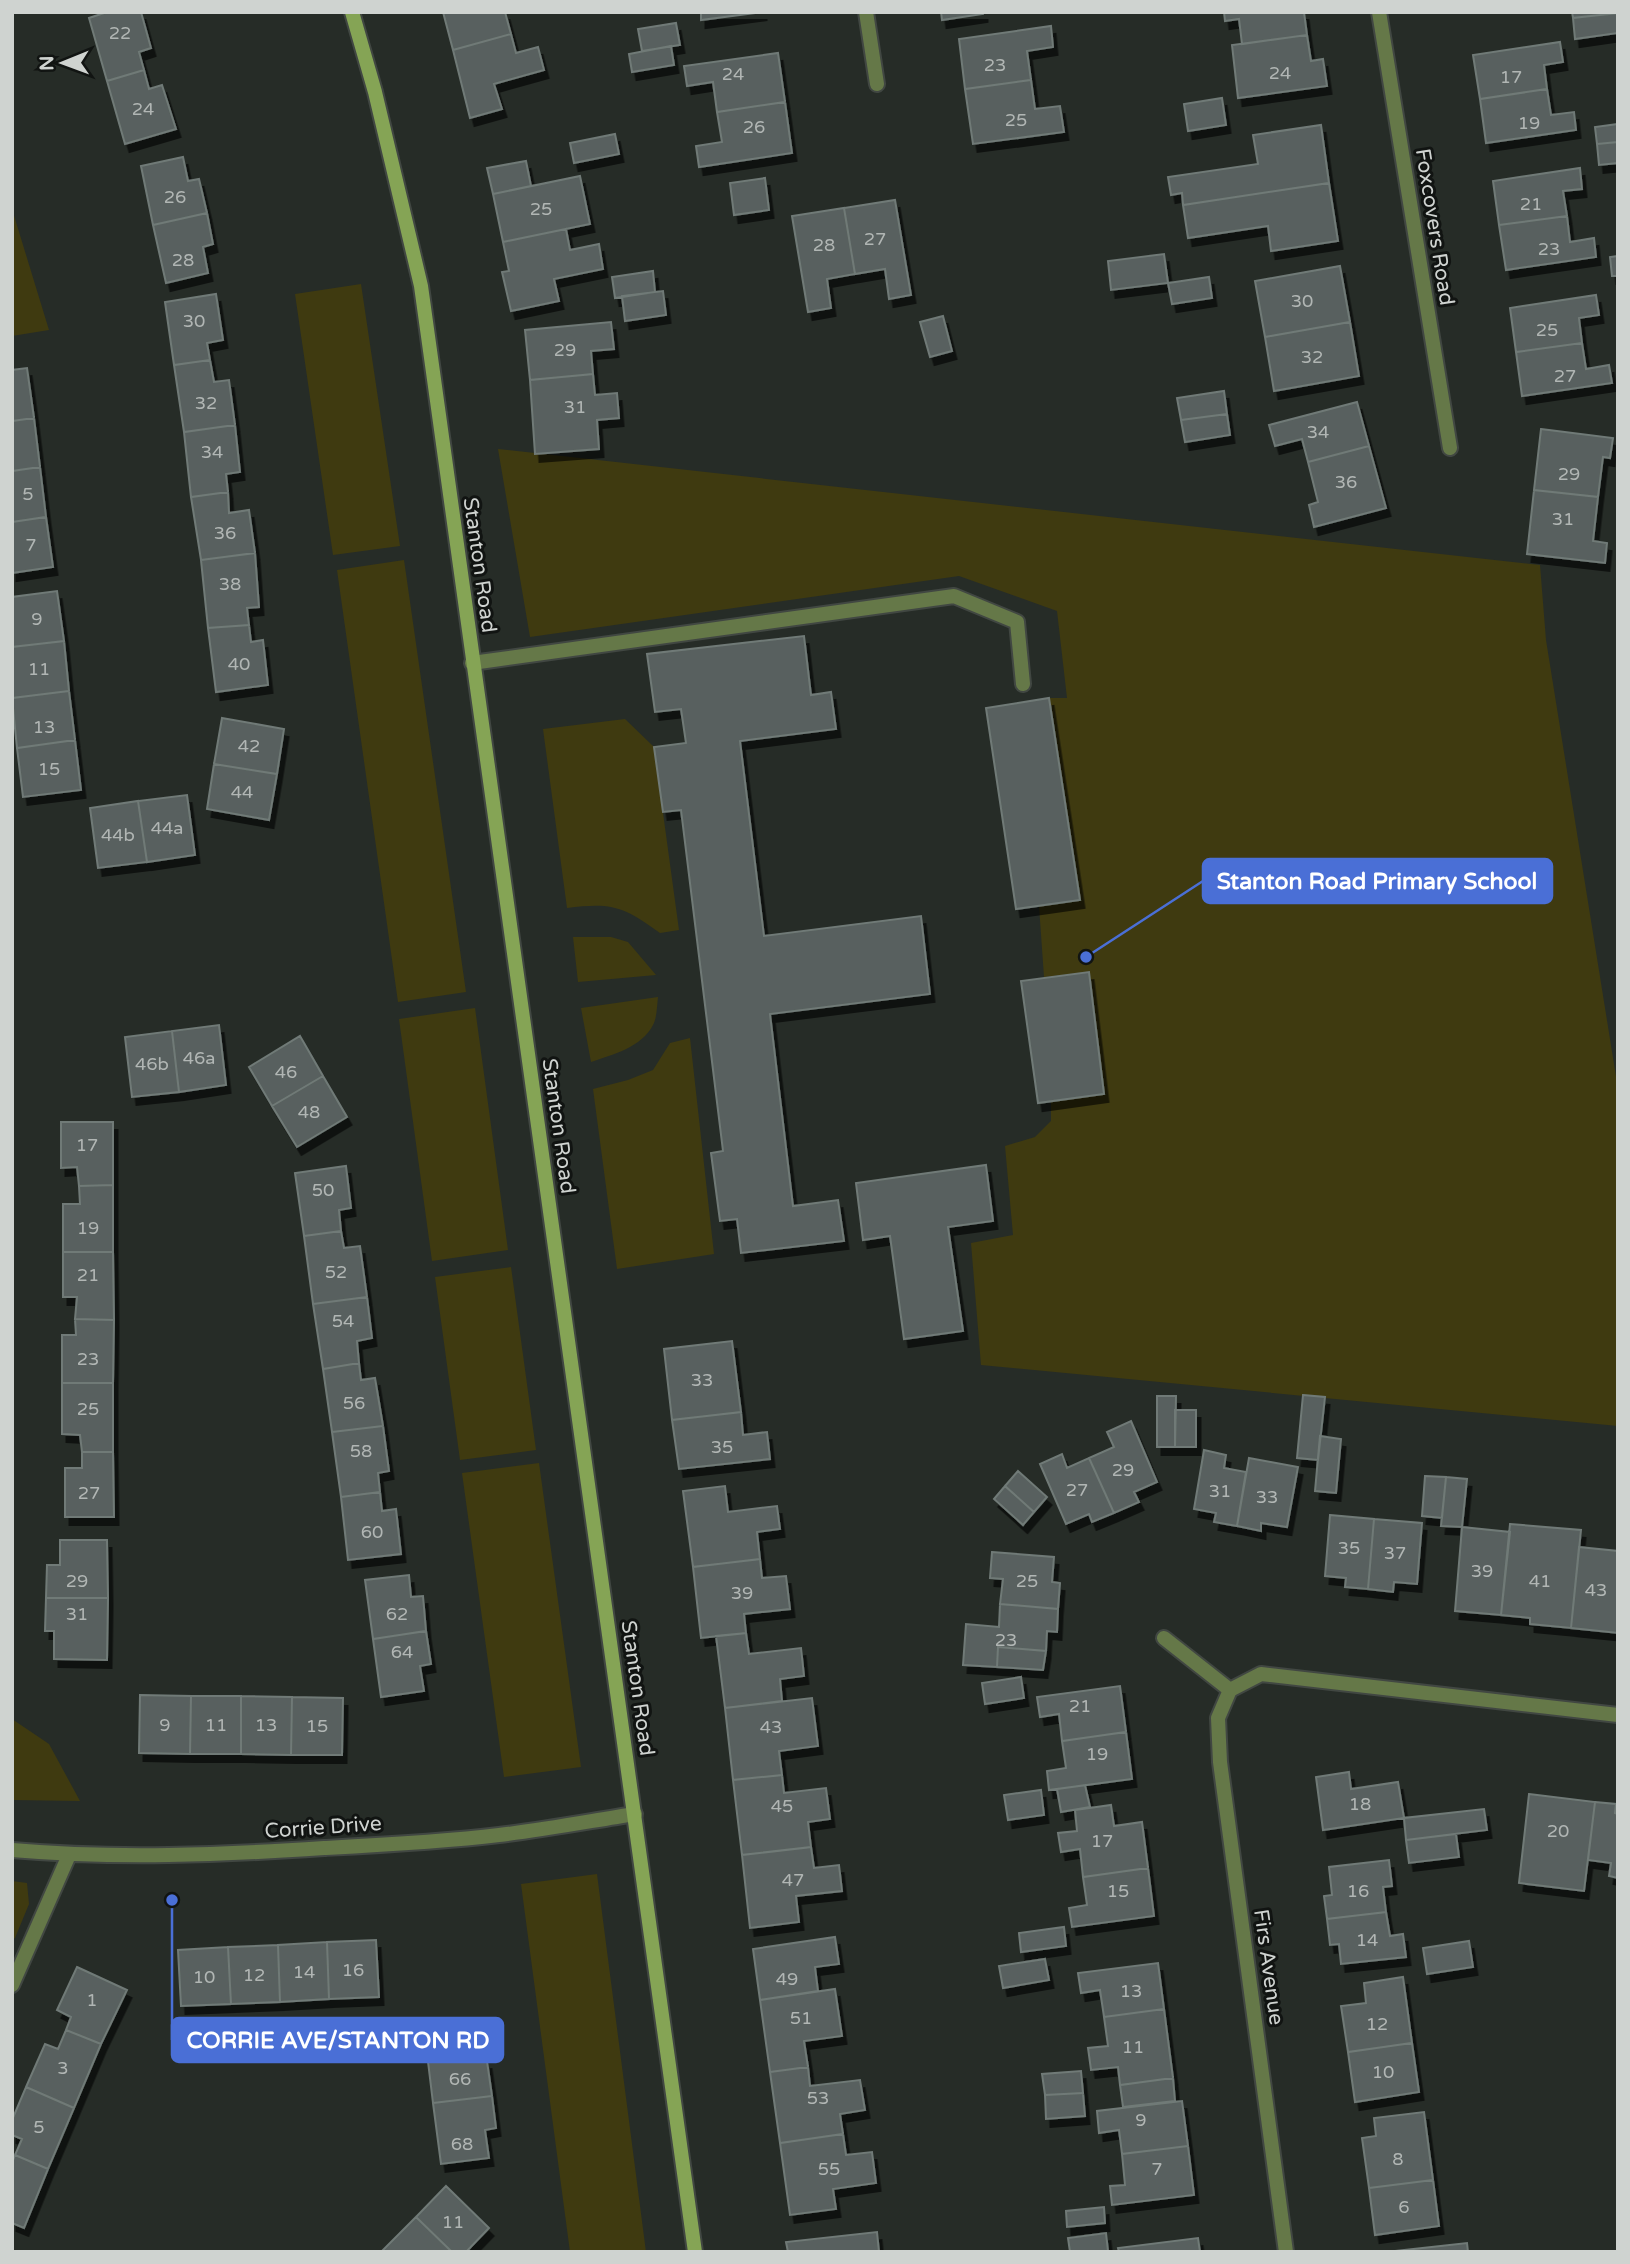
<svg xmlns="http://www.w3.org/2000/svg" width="1630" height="2264" viewBox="0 0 1630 2264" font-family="'Varela Round',sans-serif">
  <defs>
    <filter id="shadow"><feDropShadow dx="4.5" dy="8" stdDeviation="0" flood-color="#0009"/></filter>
  </defs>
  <rect width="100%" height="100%" fill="#262c27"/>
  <!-- green -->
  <path fill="#3f3a10" d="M12 209 49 330 12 336Z
    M361 284 400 546 333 555 295 294Z
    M498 449 1540 565 1546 640 1618 1089V1426L981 1365 971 1243 1013 1235 1005 1146 1035 1137 1051 1121V1101L1104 1094 1089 972 1044 977 1039 906 1080 899 1049 698H1067L1057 611 959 576 530 637Z
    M404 560 466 992 398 1002 337 570Z
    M625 719 654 747 679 930 660 933C624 907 613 902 567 908L543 729Z
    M573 937H611L628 942 656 975 578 982Z
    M658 997C657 1005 657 1018 653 1025 642 1047 612 1055 591 1062L581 1008Z
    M475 1008 508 1250 432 1261 399 1019Z
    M690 1038 714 1254 617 1269 593 1089 628 1080 653 1070 670 1043Z
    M511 1267 536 1450 460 1460 435 1277Z
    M539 1463 581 1767 504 1777 462 1473Z
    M12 1719 49 1744 80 1801 12 1800Z
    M597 1874 646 2252H570L521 1884Z
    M12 1881 27 1883 29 1904 15 1938 12 1940Z"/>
  <!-- building -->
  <path fill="#58615e" stroke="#707a77" stroke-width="2" filter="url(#shadow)" d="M107 12H141L151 48 139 52 144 70 107 81 89 18Z
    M443 12H505L511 34 453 50Z
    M701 12H763L701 20Z
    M941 12H983V14L942 20Z
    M1224 12H1304L1307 35 1242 44 1239 19 1225 21Z
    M1572 12H1618V13L1573 18Z
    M1618 13V33L1575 39 1573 18Z
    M676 23 680 45 642 51 638 29Z
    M1051 26 1053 47 1027 51 1031 80 965 89 959 39Z
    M511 34 516 53 538 47 544 70 494 84 502 109 470 118 453 50Z
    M1307 35 1311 61 1323 59 1327 86 1238 98 1232 45Z
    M1560 42 1563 62 1544 65 1547 89 1480 99 1473 55Z
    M671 46 674 65 632 72 629 54Z
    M778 53 785 102 717 112 713 82 687 86 684 66Z
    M144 70 149 89 162 85 176 129 125 144 107 81Z
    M1031 80 1035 109 1060 106 1064 132 973 144 965 89Z
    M1547 89 1551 115 1574 112 1576 130 1486 143 1480 99Z
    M1222 98 1226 125 1188 131 1184 104Z
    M785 102 792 153 699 167 696 146 722 142 717 112Z
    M1618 124V142L1597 144 1595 127Z
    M1321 125 1329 183 1183 205 1182 193 1171 195 1168 177 1258 164 1253 135Z
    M615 134 619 154 574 163 570 143Z
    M1618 142V163L1599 165 1597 144Z
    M183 157 188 181 199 179 207 213 153 225 141 166Z
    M526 161 531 186 493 194 487 168Z
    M1580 168 1582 189 1563 191 1567 216 1499 225 1493 181Z
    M580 176 590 224 503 242 493 194Z
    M765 178 769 210 734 215 730 183Z
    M1329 183 1338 241 1271 251 1268 226 1188 238 1183 205Z
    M895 200 911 295 889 299 885 269 855 274 844 208Z
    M844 208 855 274 827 279 831 308 808 312 792 216Z
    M207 213 213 244 203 247 208 273 166 283 153 225Z
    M1567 216 1570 242 1594 238 1596 257 1506 270 1499 225Z
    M566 229 570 250 599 244 603 269 554 279 559 301 511 311 502 272 509 271 503 242Z
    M1164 254 1168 283 1111 290 1108 261Z
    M1618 256V276H1612L1610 257Z
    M1340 266 1350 322 1265 337 1255 281Z
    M653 271 655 292 615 298 612 277Z
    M1209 277 1212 298 1172 304 1168 283Z
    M663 291 666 315 625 321 622 296Z
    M216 294 223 340 207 343 210 360 174 365 165 302Z
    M1596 295 1599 315 1579 318 1582 343 1516 352 1510 308Z
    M943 316 952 351 930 357 920 322Z
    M611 322 614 349 591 351 593 374 530 380 525 330Z
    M1350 322 1359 376 1274 391 1265 337Z
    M1582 343 1586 369 1609 365 1612 383 1522 396 1516 352Z
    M210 360 214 382 229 380 235 425 184 432 174 365Z
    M27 368 34 418 12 421V370Z
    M593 374 595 395 617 393 619 418 597 420 599 449 535 454 530 380Z
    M1224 391 1227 414 1181 420 1177 398Z
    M1357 402 1369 446 1308 462 1302 439 1275 446 1269 425Z
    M1227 414 1230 435 1185 442 1181 420Z
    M34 418 40 467 12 471V421Z
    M235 425 240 472 226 474 228 492 191 497 184 432Z
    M1541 429 1613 438 1610 458 1603 457 1598 497 1534 490Z
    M1369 446 1386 508 1314 527 1309 505 1318 502 1308 462Z
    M40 467 46 517 12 522V471Z
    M1534 490 1598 497 1593 541 1607 543 1605 563 1527 554Z
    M228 492 229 513 249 510 255 553 201 560 191 497Z
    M46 517 53 567 12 573V522Z
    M255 553 259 607 247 608 249 625 208 628 201 560Z
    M57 591 64 641 12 647V597Z
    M249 625 251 642 263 640 268 685 216 692 208 628Z
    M804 636 811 695 831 692 836 729 740 741 764 936 921 916 930 994 770 1014 793 1206 838 1200 844 1241 741 1253 737 1219 720 1221 711 1153 723 1151 681 810 663 812 654 747 686 743 681 709 655 712 647 654Z
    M64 641 69 691 12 698V647Z
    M69 691 75 740 17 748 12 698Z
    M1049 698 1080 900 1016 909 986 708Z
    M222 718 284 729 277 774 214 764Z
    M75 740 81 790 23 797 17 748Z
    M214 764 277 774 269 820 207 809Z
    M187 795 195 855 147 862 138 801Z
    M138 801 147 862 98 868 90 808Z
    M1089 972 1104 1094 1038 1103 1021 981Z
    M219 1025 226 1085 179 1092 172 1031Z
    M172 1031 179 1092 132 1097 125 1037Z
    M300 1036 323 1076 272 1106 249 1067Z
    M323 1076 347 1117 297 1147 272 1106Z
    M61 1122H113V1185L79 1186 77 1167 61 1168Z
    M986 1165 993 1221 948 1227 963 1331 904 1339 890 1236 863 1240 856 1183Z
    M346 1166 351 1208 339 1210 341 1231 304 1236 295 1173Z
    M113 1185V1252H63V1204H80L79 1186Z
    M341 1231 344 1248 360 1246 367 1297 313 1304 304 1236Z
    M63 1252H113L114 1320 75 1319 77 1297H63Z
    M367 1297 372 1338 357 1341 359 1363 323 1369 313 1304Z
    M75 1319 114 1320 113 1383H62V1335H76Z
    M732 1341 741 1412 672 1420 664 1349Z
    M359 1363 361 1380 375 1378 383 1426 332 1432 323 1369Z
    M62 1383H113V1452H82L80 1435 62 1434Z
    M1303 1395 1325 1397 1318 1460 1297 1458Z
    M1157 1396H1176L1175 1447H1157Z
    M1175 1410H1196V1447H1175Z
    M741 1412 743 1435 767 1432 770 1459 679 1469 672 1420Z
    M1131 1421 1157 1482 1134 1492 1139 1502 1114 1513 1089 1458 1114 1447 1107 1432Z
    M383 1426 389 1471 378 1473 380 1492 341 1497 332 1432Z
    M1320 1436 1341 1439 1336 1493 1315 1491Z
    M1204 1450 1226 1455 1224 1468 1246 1472 1237 1526 1214 1522 1216 1513 1194 1509Z
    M82 1452H113L114 1517H65V1468H82Z
    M1062 1454 1067 1468 1089 1458 1114 1513 1092 1522 1089 1514 1066 1524 1040 1464Z
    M1249 1458 1298 1467 1287 1527 1261 1523V1531L1237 1526Z
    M1018 1471 1047 1497 1034 1512 1005 1486Z
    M1425 1476 1446 1477 1442 1518 1422 1516Z
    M1446 1477 1467 1479 1462 1527 1441 1526Z
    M725 1486 728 1512 777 1506 780 1529 757 1532 760 1559 693 1567 683 1491Z
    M1005 1486 1034 1512 1023 1525 994 1499Z
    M380 1492 382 1511 396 1509 401 1554 348 1560 341 1497Z
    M1330 1515 1374 1519 1368 1589 1345 1587 1346 1578 1325 1576Z
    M1374 1519 1422 1523 1417 1584 1394 1582 1393 1592 1368 1589Z
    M1510 1524 1581 1530 1571 1628 1530 1624V1618L1501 1615Z
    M1462 1527 1510 1532 1501 1615 1455 1611Z
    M60 1540H107L108 1598H46L47 1565H60Z
    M1579 1547 1618 1551V1633L1571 1628Z
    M992 1552 1054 1557 1052 1582 1060 1583 1058 1609 1000 1604 1003 1579 990 1578Z
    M760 1559 762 1578 786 1576 790 1609 744 1614 746 1633 701 1638 693 1567Z
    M409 1575 411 1597 423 1596 426 1631 373 1639 365 1580Z
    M46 1598H108L107 1660 54 1659V1631H45Z
    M1000 1604 1058 1609 1057 1632 1047 1631 1046 1651 998 1647 997 1667 963 1665 966 1624 999 1627Z
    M426 1631 431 1664 420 1666 424 1691 381 1697 373 1639Z
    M746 1633 749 1654 801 1648 804 1676 780 1679 782 1701 725 1708 716 1636Z
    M998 1647 1046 1651 1043 1670 997 1667Z
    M1021 1677 1024 1698 985 1704 982 1683Z
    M1120 1686 1126 1732 1062 1741 1059 1714 1040 1717 1037 1697Z
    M140 1695 191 1696 190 1754 139 1753Z
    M191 1696H241V1754H190Z
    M241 1696 292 1697 291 1755 241 1754Z
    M292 1697 343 1698 342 1755H291Z
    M812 1698 818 1746 779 1751 782 1775 733 1780 725 1708Z
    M1126 1732 1132 1779 1049 1790 1047 1771 1066 1768 1062 1741Z
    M1349 1772 1351 1789 1398 1782 1404 1818 1323 1830 1316 1777Z
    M782 1775 784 1793 826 1788 830 1819 808 1822 811 1847 742 1855 733 1780Z
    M1085 1785 1090 1807 1061 1812 1057 1789Z
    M1041 1790 1044 1815 1008 1820 1004 1795Z
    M1529 1794 1595 1802 1584 1891 1519 1883Z
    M1595 1802 1616 1804 1615 1813 1618 1814V1878L1609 1876 1611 1863 1588 1860Z
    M1111 1805 1114 1826 1142 1822 1148 1868 1083 1877 1080 1849 1061 1852 1058 1833 1077 1831 1075 1810Z
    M1484 1809 1487 1830 1406 1840 1404 1818Z
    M1456 1834 1459 1857 1409 1863 1406 1840Z
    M811 1847 814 1868 839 1865 842 1891 796 1896 799 1922 750 1928 742 1855Z
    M1389 1860 1392 1886 1383 1887 1386 1912 1327 1919 1324 1896 1332 1895 1329 1867Z
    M1148 1868 1154 1916 1072 1927 1069 1908 1087 1905 1083 1877Z
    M1386 1912 1390 1936 1403 1934 1406 1957 1341 1964 1339 1944 1330 1945 1327 1919Z
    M1064 1927 1066 1946 1021 1952 1019 1933Z
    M835 1937 839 1964 815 1967 818 1991 760 2000 753 1949Z
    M376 1940 379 1997 329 1999 327 1942Z
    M1469 1941 1473 1967 1427 1974 1423 1948Z
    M327 1942 329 1999 280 2002 278 1945Z
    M278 1945 280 2002 231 2004 228 1947Z
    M228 1947 231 2004 181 2006 178 1950Z
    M1045 1959 1049 1980 1003 1988 999 1966Z
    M1158 1963 1164 2009 1104 2017 1100 1990 1081 1993 1078 1973Z
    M77 1967 127 1990 101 2044 66 2030 71 2017 57 2010Z
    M1403 1977 1412 2043 1348 2052 1341 2006 1366 2003 1364 1983Z
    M835 1989 842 2036 804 2041 808 2067 770 2072 760 2000Z
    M1164 2009 1173 2078 1120 2085 1118 2067 1091 2070 1088 2048 1108 2046 1104 2017Z
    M66 2030 101 2044 74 2108 26 2087 45 2044 58 2049Z
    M473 2039 476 2062 487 2061 492 2096 433 2103 426 2045Z
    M1412 2043 1419 2092 1355 2102 1348 2052Z
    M808 2067 810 2086 860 2080 865 2110 840 2114 843 2134 780 2143 770 2072Z
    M1081 2071 1083 2093 1045 2095 1042 2074Z
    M1173 2078 1175 2101 1123 2107 1120 2085Z
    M26 2087 74 2108 48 2169 15 2155 22 2139 12 2135V2120Z
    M1083 2093 1085 2116 1046 2119 1045 2095Z
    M492 2096 496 2128 485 2130 489 2158 441 2164 433 2103Z
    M1182 2101 1188 2146 1122 2154 1119 2130 1099 2133 1097 2111Z
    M1424 2112 1433 2180 1369 2188 1362 2138 1376 2136 1374 2118Z
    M843 2134 846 2155 872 2152 876 2183 833 2189 836 2209 790 2215 780 2143Z
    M1188 2146 1194 2195 1112 2205 1110 2186 1125 2185 1122 2154Z
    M15 2155 48 2169 24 2228 12 2223V2163Z
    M1433 2180 1439 2226 1375 2235 1369 2188Z
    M446 2186 489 2228 466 2252H452L416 2217Z
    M1104 2207 1105 2223 1067 2227 1066 2211Z
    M416 2217 452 2252H381Z
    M877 2232 879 2252H788L786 2242Z
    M1106 2233 1108 2251 1070 2252 1068 2238Z
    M1198 2238 1200 2252H1119L1118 2248Z
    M1467 2243 1468 2252H1396V2251Z"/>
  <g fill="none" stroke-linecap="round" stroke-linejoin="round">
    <defs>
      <path id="lane" d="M472 663 954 596 1017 622 1023 684"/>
      <path id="street" d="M866 12 877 84
        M1379 12 1450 448
        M1164 1638 1230 1690
        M12 1850C117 1859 220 1855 324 1848 382 1845 441 1842 499 1835 544 1830 590 1821 635 1814
        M12 1985 69 1855
        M1286 2252 1220 1762 1218 1718 1230 1690 1261 1674 1618 1715"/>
      <path id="secondary" d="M352 12 375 92 421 286 695 2252"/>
    </defs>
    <!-- lane casing -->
    <use href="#lane" stroke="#414742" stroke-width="18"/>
    <!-- street casing -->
    <use href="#street" stroke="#414742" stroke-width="18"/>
    <!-- secondary casing -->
    <use href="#secondary" stroke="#414742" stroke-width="18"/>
    <!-- lane -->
    <use href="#lane" stroke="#657848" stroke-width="14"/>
    <!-- street -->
    <use href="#street" stroke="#657848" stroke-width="14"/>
    <!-- secondary -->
    <use href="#secondary" stroke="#85a455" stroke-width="14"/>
  </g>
  <g text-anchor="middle" stroke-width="6" stroke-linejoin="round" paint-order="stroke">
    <!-- number labels -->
    <g font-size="18" fill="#b1b6b4">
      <text x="120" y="39">22</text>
      <text x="995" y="71">23</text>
      <text x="1280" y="79">24</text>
      <text x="733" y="80">24</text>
      <text x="1511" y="83">17</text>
      <text x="143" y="115">24</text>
      <text x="1016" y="126">25</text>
      <text x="1529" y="129">19</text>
      <text x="754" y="133">26</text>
      <text x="175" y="203">26</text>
      <text x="1531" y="210">21</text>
      <text x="541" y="215">25</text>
      <text x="875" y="245">27</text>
      <text x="824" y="251">28</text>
      <text x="1549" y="255">23</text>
      <text x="183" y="266">28</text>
      <text x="1302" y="307">30</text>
      <text x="194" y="327">30</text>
      <text x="1547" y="336">25</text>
      <text x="565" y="356">29</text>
      <text x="1312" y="363">32</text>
      <text x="1565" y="382">27</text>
      <text x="206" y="409">32</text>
      <text x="575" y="413">31</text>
      <text x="1318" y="438">34</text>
      <text x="212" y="458">34</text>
      <text x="1569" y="480">29</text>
      <text x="1346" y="488">36</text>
      <text x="28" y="500">5</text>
      <text x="1563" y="525">31</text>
      <text x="225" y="539">36</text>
      <text x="31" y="551">7</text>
      <text x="230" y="590">38</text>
      <text x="37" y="625">9</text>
      <text x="239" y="670">40</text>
      <text x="39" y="675">11</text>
      <text x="44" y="733">13</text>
      <text x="249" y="752">42</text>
      <text x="49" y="775">15</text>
      <text x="242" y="798">44</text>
      <text x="167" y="834">44a</text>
      <text x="118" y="841">44b</text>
      <text x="199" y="1064">46a</text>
      <text x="152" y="1070">46b</text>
      <text x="286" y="1078">46</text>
      <text x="309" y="1118">48</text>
      <text x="87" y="1151">17</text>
      <text x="323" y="1196">50</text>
      <text x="88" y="1234">19</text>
      <text x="336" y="1278">52</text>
      <text x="88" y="1281">21</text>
      <text x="343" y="1327">54</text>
      <text x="88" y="1365">23</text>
      <text x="702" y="1386">33</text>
      <text x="354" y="1409">56</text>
      <text x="88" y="1415">25</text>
      <text x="722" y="1453">35</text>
      <text x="361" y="1457">58</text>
      <text x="1123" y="1476">29</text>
      <text x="1077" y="1496">27</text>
      <text x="1220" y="1497">31</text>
      <text x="89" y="1499">27</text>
      <text x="1267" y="1503">33</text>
      <text x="372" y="1538">60</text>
      <text x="1349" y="1554">35</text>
      <text x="1395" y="1559">37</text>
      <text x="1482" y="1577">39</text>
      <text x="77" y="1587">29</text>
      <text x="1027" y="1587">25</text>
      <text x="1540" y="1587">41</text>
      <text x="1596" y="1596">43</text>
      <text x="742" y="1599">39</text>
      <text x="77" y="1620">31</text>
      <text x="397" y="1620">62</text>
      <text x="1006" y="1646">23</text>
      <text x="402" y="1658">64</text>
      <text x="1080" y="1712">21</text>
      <text x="165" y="1731">9</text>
      <text x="216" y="1731">11</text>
      <text x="266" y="1731">13</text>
      <text x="317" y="1732">15</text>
      <text x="771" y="1733">43</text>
      <text x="1097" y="1760">19</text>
      <text x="1360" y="1810">18</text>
      <text x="782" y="1812">45</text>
      <text x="1558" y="1837">20</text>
      <text x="1102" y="1847">17</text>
      <text x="793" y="1886">47</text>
      <text x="1118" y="1897">15</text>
      <text x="1358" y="1897">16</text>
      <text x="1367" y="1946">14</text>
      <text x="353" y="1976">16</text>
      <text x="304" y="1978">14</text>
      <text x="254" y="1981">12</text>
      <text x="204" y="1983">10</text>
      <text x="787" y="1985">49</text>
      <text x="1131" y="1997">13</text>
      <text x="92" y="2006">1</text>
      <text x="801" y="2024">51</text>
      <text x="1377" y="2030">12</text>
      <text x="1133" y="2053">11</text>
      <text x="63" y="2074">3</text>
      <text x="1383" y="2078">10</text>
      <text x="460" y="2085">66</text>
      <text x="818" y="2104">53</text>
      <text x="1141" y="2126">9</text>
      <text x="39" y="2133">5</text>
      <text x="462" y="2150">68</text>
      <text x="1398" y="2165">8</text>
      <text x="829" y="2175">55</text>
      <text x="1157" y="2175">7</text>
      <text x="1404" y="2213">6</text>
      <text x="453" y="2228">11</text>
    </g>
    <!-- street labels -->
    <g font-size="21" fill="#cfd3d0" stroke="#111412">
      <text transform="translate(1435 227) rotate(81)" y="7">Foxcovers Road</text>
      <text transform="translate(480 565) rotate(82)" y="7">Stanton Road</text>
      <text transform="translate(559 1126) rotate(82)" y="7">Stanton Road</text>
      <text transform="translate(638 1688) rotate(82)" y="7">Stanton Road</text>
      <text transform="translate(323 1827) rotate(-4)" y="7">Corrie Drive</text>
      <text transform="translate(1269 1967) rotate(82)" y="7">Firs Avenue</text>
    </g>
  </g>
  <!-- callouts -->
  <path fill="none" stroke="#4a6fd6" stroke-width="2.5" d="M1086 957L1203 881M172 1900L172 2040"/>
  <g fill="#4a6fd6" stroke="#111412" stroke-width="2.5">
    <circle cx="1086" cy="957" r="7"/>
    <circle cx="172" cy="1900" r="7"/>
  </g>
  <g fill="#4a6fd6" stroke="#4a6fd6" stroke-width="2.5">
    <rect x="1203" y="859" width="349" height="44" rx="7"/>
    <rect x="172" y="2018" width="331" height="44" rx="7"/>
  </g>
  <g font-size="23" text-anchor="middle" font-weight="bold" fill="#fff">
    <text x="1377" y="889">Stanton Road Primary School</text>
    <text x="338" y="2048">CORRIE AVE/STANTON RD</text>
  </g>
  <!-- border -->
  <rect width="1630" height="2264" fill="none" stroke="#cfd3d0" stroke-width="28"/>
  <!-- north arrow -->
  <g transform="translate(63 63) rotate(269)" stroke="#111412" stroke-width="5" paint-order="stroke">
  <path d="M0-5L12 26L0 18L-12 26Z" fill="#cfd3d0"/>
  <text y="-10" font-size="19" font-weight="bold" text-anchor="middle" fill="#cfd3d0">N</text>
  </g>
</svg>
